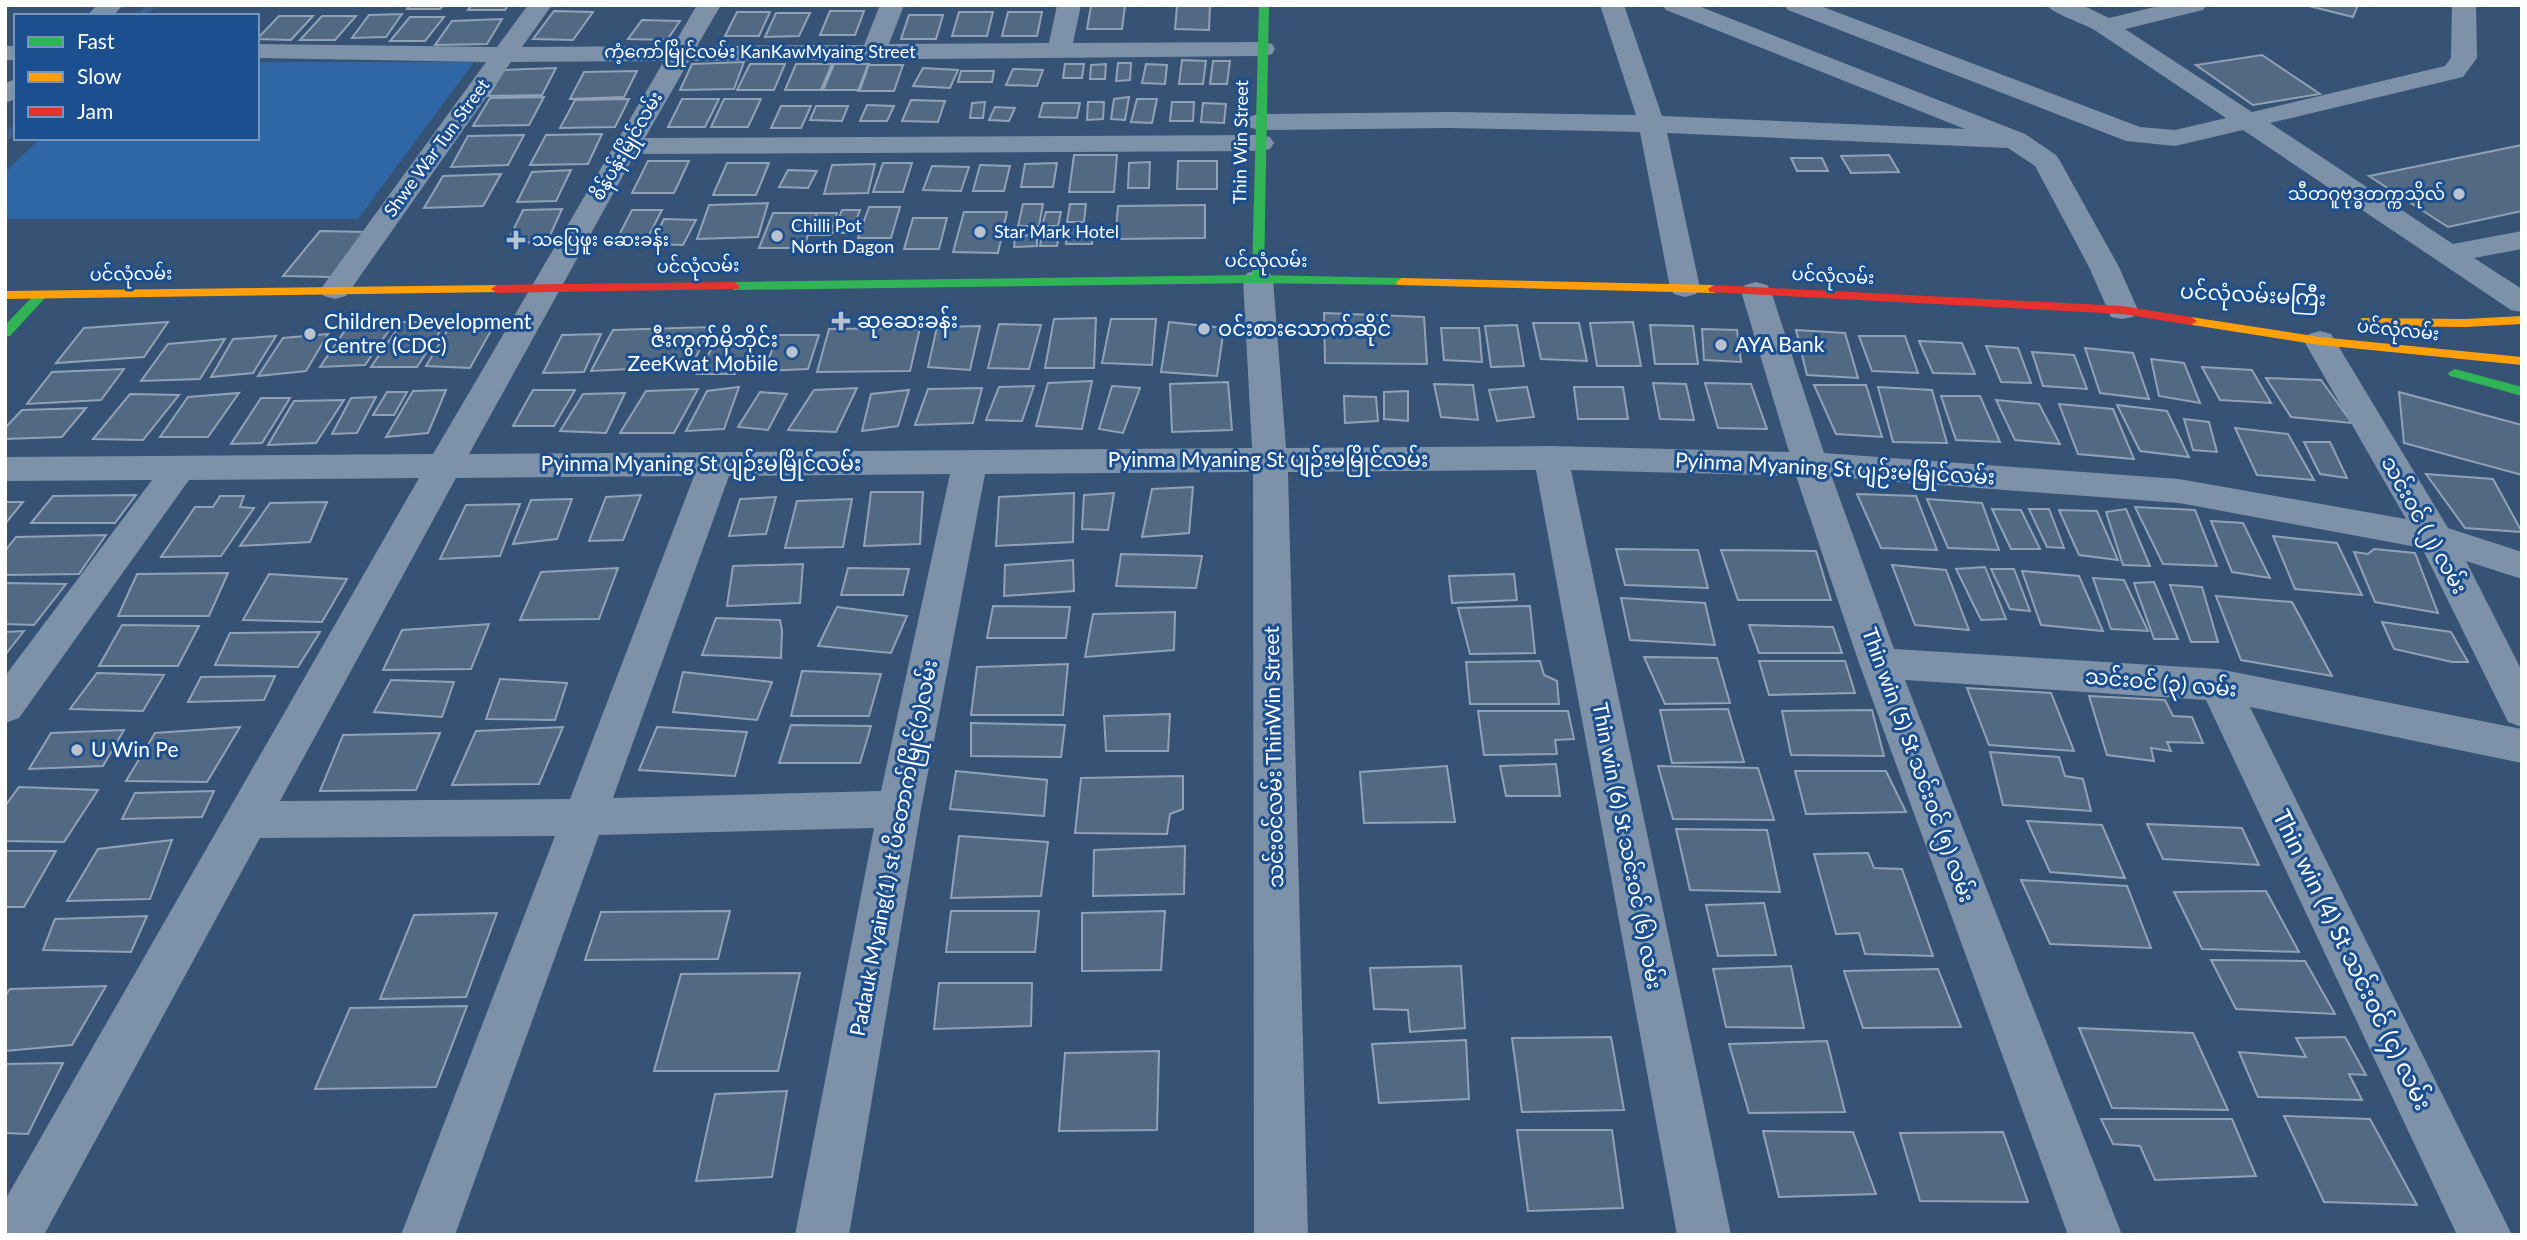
<svg xmlns="http://www.w3.org/2000/svg" width="2527" height="1240" viewBox="0 0 2527 1240" font-family="Lato,'Noto Sans Myanmar',sans-serif">
  <rect width="100%" height="100%" fill="#365274"/>
  <!-- green -->
  <path fill="#2f66a5" d="M257 62H474L358 219H5V172L41 138H257Z"/>
  <g fill="none" stroke-linecap="round" stroke-linejoin="round">
    <!-- stream -->
    <path stroke="#3b618d" stroke-width="7" d="M140 16 152 5
      M5 138 16 128"/>
  </g>
  <!-- building -->
  <path fill="#526984" stroke="#92a2b6" stroke-width="2" d="M410 5H444L440 9H407Z
    M472 5H508L505 10H468Z
    M2305 5H2358L2353 17Z
    M1091 6H1125L1122 29H1087Z
    M1177 6H1210L1209 30 1175 29Z
    M554 11 593 12 573 40 533 39Z
    M830 11H864L855 35H820Z
    M737 12H770L759 36H725Z
    M959 12H993L987 36H952Z
    M1008 12H1042L1037 36H1002Z
    M776 13H810L799 36 765 37Z
    M402 14 386 37 352 38 369 15Z
    M909 15H943L936 39H901Z
    M279 16H313L291 40 257 39Z
    M322 16H356L335 40H300Z
    M410 17H444L425 41H390Z
    M502 19 487 44 435 45 452 21Z
    M642 20 680 21 667 40 628 39Z
    M2262 55 2320 94 2253 105 2196 65Z
    M1182 60 1206 61 1203 84H1179Z
    M1213 61H1230L1227 84H1210Z
    M744 62 734 89 680 90 692 64Z
    M1118 63H1131L1130 80 1116 81Z
    M750 64H785L774 90H737Z
    M796 64H832L821 90H785Z
    M834 64H869L860 90H823Z
    M1065 64H1084L1082 78H1063Z
    M1106 64 1105 79H1090L1091 65Z
    M1146 64 1167 65 1165 84 1142 83Z
    M868 65H903L894 91H858Z
    M556 68 542 95 488 96 504 70Z
    M923 68 958 70 950 88 913 86Z
    M1013 69 1043 70 1037 86 1006 85Z
    M637 71 624 97 570 99 584 72Z
    M961 71H994L992 82H958Z
    M544 97 529 125 473 126 490 98Z
    M1129 97 1125 120 1111 119 1114 99Z
    M629 99 615 127 560 128 575 100Z
    M682 99H719L705 127H668Z
    M724 99H761L748 127H711Z
    M1137 99H1157L1152 123 1131 122Z
    M911 100 945 101 938 122 902 121Z
    M985 102 983 118H970L972 103Z
    M1088 102H1104L1103 119 1087 120Z
    M1172 102H1194L1193 121H1170Z
    M1043 103H1080L1077 118 1039 117Z
    M1203 103 1226 104 1224 123 1201 122Z
    M867 105 894 106 887 121H860Z
    M781 106H811L801 128H771Z
    M816 106H848L842 121 810 120Z
    M995 107 1015 108 1009 121 989 120Z
    M602 134 588 164 530 165 546 135Z
    M524 135 508 165 451 167 468 136Z
    M2522 145V211L2448 227 2369 176Z
    M1074 155H1117L1114 192H1069Z
    M1889 155 1899 172 1851 173 1841 156Z
    M1791 158H1822L1828 171H1797Z
    M648 161H689L674 193H632Z
    M1178 161H1217V189H1177Z
    M1150 162 1149 188H1128L1129 163Z
    M727 163H769L756 195H713Z
    M883 163H912L903 192H873Z
    M1057 163 1053 187H1021L1025 164Z
    M875 164 868 193 824 194 832 165Z
    M980 165 1010 166 1004 191H973Z
    M932 166 969 167 961 191 923 190Z
    M571 170 556 201 517 202 532 172Z
    M788 170 817 171 808 188 779 187Z
    M501 174 483 206 424 208 443 176Z
    M768 203 758 237 697 239 709 205Z
    M1023 204H1043L1039 226H1018Z
    M1070 204H1086L1084 222H1067Z
    M1205 205V238L1115 239 1118 206Z
    M869 207H900L891 238H858Z
    M562 209 547 242 507 243 523 210Z
    M632 210H662L647 239H617Z
    M842 210H860L851 233H833Z
    M964 212H1007L998 253 953 252Z
    M1046 212H1061L1058 226H1042Z
    M773 213H817L803 248H759Z
    M817 213H837L830 235H808Z
    M913 218H947L939 249H904Z
    M664 219 696 220 683 245 651 244Z
    M1068 229H1094L1092 244H1066Z
    M1043 230H1060L1057 246H1040Z
    M320 231 367 232 332 277 283 276Z
    M1037 235V246L1014 247 1015 236Z
    M1324 313 1424 317 1427 364 1325 363Z
    M1096 318 1094 368H1045L1054 319Z
    M1111 319H1156L1152 365 1102 363Z
    M168 322 144 357 56 363 84 328Z
    M402 322H446L417 367H371Z
    M1169 322 1224 328 1217 376 1161 372Z
    M1633 322 1641 366H1597L1590 323Z
    M1533 323H1579L1587 361 1541 359Z
    M999 324 1041 325 1029 369 988 368Z
    M1517 325 1524 366 1491 367 1485 326Z
    M1650 325 1693 326 1698 364H1655Z
    M392 326 365 365 320 367 346 329Z
    M450 326 493 327 470 368 426 366Z
    M980 326 970 370 928 367 937 327Z
    M712 327 691 366 591 371 613 330Z
    M920 328 910 371 817 372 829 329Z
    M1441 328H1479L1482 362 1444 360Z
    M1702 329 1737 330 1741 362 1704 360Z
    M1796 330 1845 333 1858 378 1807 375Z
    M328 334 306 371 258 376 283 338Z
    M601 334 584 372 543 373 562 335Z
    M779 335H819L808 369 763 371Z
    M276 336 253 373 211 377 233 339Z
    M719 336H758L735 374H697Z
    M1859 336H1905L1918 373 1872 371Z
    M225 339 200 379 141 381 168 344Z
    M1919 341 1962 343 1975 374 1933 373Z
    M1986 346 2018 348 2031 383 2001 382Z
    M2085 348 2133 353 2149 399 2100 393Z
    M2032 352 2074 355 2087 389 2043 386Z
    M2151 359 2184 363 2200 403 2159 396Z
    M2202 367 2252 370 2271 403 2220 400Z
    M124 369 101 400 27 404 52 372Z
    M2266 378 2321 380 2352 423 2291 417Z
    M1092 381 1082 429 1036 426 1048 383Z
    M1228 382 1232 430 1172 432 1170 384Z
    M1653 383 1686 384 1694 420 1660 419Z
    M1705 383 1751 384 1767 429 1718 428Z
    M1434 384 1473 385 1478 420 1441 417Z
    M1814 385H1866L1882 437 1836 434Z
    M1034 386 1022 421 986 420 999 387Z
    M1112 386 1140 388 1123 433 1099 429Z
    M739 387 724 429 686 431 707 391Z
    M1527 387 1534 417 1497 421 1489 390Z
    M1574 387H1623L1628 419H1578Z
    M1878 387 1932 390 1947 443 1893 442Z
    M857 388 836 432 788 430 814 390Z
    M982 388 973 423 915 425 928 389Z
    M698 389 674 433H620L646 391Z
    M446 390 428 433 386 437 413 391Z
    M533 390H575L554 426H513Z
    M909 390 898 426 862 431 871 394Z
    M1408 391V421L1384 419V392Z
    M387 392H407L394 415H373Z
    M760 392 787 394 768 430 738 427Z
    M2399 392 2522 425V475L2404 443Z
    M239 393 208 437H160L188 397Z
    M625 393 606 433 560 431 583 394Z
    M130 394 179 395 143 440 93 439Z
    M1344 396 1376 397 1378 421 1345 423Z
    M1941 396H1980L2000 442 1956 440Z
    M376 397 357 433 332 434 351 398Z
    M261 398H290L262 443 231 444Z
    M344 400 316 443 268 445 294 401Z
    M1996 400 2039 404 2060 444 2015 440Z
    M2059 404 2113 409 2134 459 2078 454Z
    M2117 405 2167 411 2189 457 2140 451Z
    M86 408 62 437 5 439V428L22 410Z
    M2184 419 2209 422 2217 452 2193 450Z
    M2235 428 2288 434 2314 480 2257 475Z
    M2304 442H2330L2347 478 2320 474Z
    M2426 474 2493 479 2522 532 2465 528Z
    M1193 487 1189 533 1142 537 1152 489Z
    M871 492H923L920 544 864 546Z
    M1074 493 1073 542 996 546 999 497Z
    M1114 493 1108 530 1082 529 1084 495Z
    M1857 494 1916 496 1937 550 1881 548Z
    M136 495 115 523H31L53 496Z
    M641 495 623 540 589 541 606 497Z
    M220 496H244L240 507 254 508 221 556 161 557 195 507H213Z
    M776 497 766 534 729 536 740 499Z
    M572 499 557 539 513 544 531 500Z
    M852 499 843 547 785 548 797 501Z
    M1927 499 1982 503 1999 550 1948 548Z
    M5 502H23L5 524Z
    M327 502 310 542 240 546 270 503Z
    M520 504 500 556 440 559 466 505Z
    M2135 507 2195 510 2217 566 2163 564Z
    M1992 509 2021 510 2040 549H2011Z
    M2029 509H2049L2064 548 2047 547Z
    M2126 509 2150 566 2123 565 2106 512Z
    M2059 510 2097 511 2118 560 2079 555Z
    M2211 521 2243 523 2270 578 2232 572Z
    M106 535 79 574 5 575V551L16 537Z
    M2273 536 2337 543 2362 595 2295 589Z
    M1616 549 1698 550 1708 588 1625 585Z
    M2374 549 2415 553 2438 613 2375 602 2354 552 2368 554Z
    M1721 550 1816 551 1831 600H1738Z
    M1121 554 1202 556 1196 588 1116 586Z
    M1073 560 1074 591 1004 596 1005 565Z
    M803 564 800 603 727 606 733 566Z
    M1892 565 1946 570 1969 630 1915 625Z
    M1985 567 2006 619 1981 620 1956 569Z
    M618 568 599 619 520 620 541 572Z
    M848 568 909 569 903 595H841Z
    M1991 569H2014L2030 611 2010 609Z
    M2022 571 2079 576 2103 631 2041 625Z
    M228 573 209 616H118L137 574Z
    M269 574 347 579 322 622 243 620Z
    M1514 574 1517 600 1452 603 1449 576Z
    M2093 578 2124 580 2148 631 2111 629Z
    M2154 582 2178 639H2154L2134 583Z
    M5 583 66 584 34 625 5 624Z
    M2170 585 2202 587 2218 642H2191Z
    M2216 596 2292 602 2332 676 2241 660Z
    M1621 598 1705 603 1715 645 1630 640Z
    M993 606 1070 607 1066 638H987Z
    M1530 606 1535 653 1470 654 1458 608Z
    M837 607 907 616 891 653 818 646Z
    M1175 612 1174 650 1085 657 1093 614Z
    M716 618 780 620 782 630 781 658 702 655Z
    M2382 622 2451 632 2468 662H2452L2394 649Z
    M489 624 471 669 383 670 402 630Z
    M122 625 199 626 178 666H99Z
    M1749 625 1833 627 1842 653H1759Z
    M24 631 5 655V632Z
    M320 632 298 667 215 665 230 633Z
    M1644 657 1717 658 1730 703 1665 704Z
    M1540 661 1544 675 1557 681 1559 704H1470L1466 662Z
    M1759 661H1845L1855 693 1769 695Z
    M1068 664 1063 715H971L977 667Z
    M802 671 881 674 869 716H791Z
    M683 672 772 682 757 720 673 712Z
    M97 673 164 675 143 711 70 709Z
    M275 676 264 700 188 702 201 677Z
    M500 679 567 683 555 720 486 719Z
    M391 680 454 682 442 717 374 712Z
    M1967 688 2051 693 2074 751 1989 745Z
    M2089 696 2165 700 2173 716 2192 717 2203 743 2167 742 2171 751 2151 748 2154 761 2107 755Z
    M1728 709 1744 762 1672 763 1660 710Z
    M1872 710 1884 756 1791 755 1782 711Z
    M1478 711H1568L1574 739 1555 740 1557 754 1484 755Z
    M1170 714 1168 751H1106L1104 716Z
    M971 723 1065 725 1061 757 971 756Z
    M791 725 871 726 860 763H779Z
    M240 727 207 782 126 781 155 733Z
    M563 727 539 784 452 785 476 731Z
    M657 727 747 732 735 776 639 770Z
    M124 730 103 766 29 769 51 733Z
    M440 733 416 790 320 791 343 735Z
    M1990 752 2059 757 2065 776 2083 779 2091 811 2003 805Z
    M1556 764 1560 796H1506L1500 766Z
    M1447 766 1455 822 1364 823 1360 772Z
    M1658 766 1758 768 1774 820 1673 819Z
    M956 771 1047 780 1044 816 950 809Z
    M1795 771H1886L1906 812 1806 814Z
    M1183 776V809L1170 814 1167 834 1075 833 1081 778Z
    M19 787 98 790 64 842 5 841V806Z
    M214 791 202 817 122 819 135 793Z
    M2027 821 2102 825 2125 878 2050 872Z
    M2147 824 2242 828 2259 865 2163 859Z
    M1676 829 1767 830 1780 892 1690 890Z
    M959 836 1048 842 1041 896 951 898Z
    M172 840 150 899 67 901 98 849Z
    M1185 846 1184 894 1093 896 1094 850Z
    M5 851H56L24 907H5Z
    M1868 853 1874 868 1902 869 1933 956 1865 954 1859 933 1836 934 1814 854Z
    M2021 880 2127 886 2151 948 2050 944Z
    M2266 891 2299 952 2202 949 2174 892Z
    M1764 903 1776 955 1718 956 1706 905Z
    M730 911 718 959 585 960 601 912Z
    M951 911H1039L1035 952H946Z
    M1165 911 1161 970 1082 971V913Z
    M497 913 466 997 380 999 414 915Z
    M147 916 131 952 43 950 55 919Z
    M2211 960 2305 961 2335 1014 2236 1009Z
    M1461 966 1465 1028 1410 1032 1408 1010 1374 1009 1370 968Z
    M1791 966 1804 1028 1726 1027 1713 969Z
    M1938 969 1961 1027 1863 1028 1844 971Z
    M800 973 778 1071H654L681 974Z
    M939 983H1032L1031 1026 934 1029Z
    M106 986 72 1045 5 1051V996L10 989Z
    M467 1006 436 1087 315 1089 350 1008Z
    M2079 1028 2193 1033 2228 1110 2112 1108Z
    M1611 1037 1624 1110 1522 1112 1512 1038Z
    M2345 1037 2366 1075 2349 1074 2362 1100 2258 1097 2239 1052 2306 1057 2296 1038Z
    M1466 1040 1469 1099 1379 1103 1372 1044Z
    M1827 1041 1845 1112 1749 1113 1729 1044Z
    M1159 1051 1157 1130 1059 1131 1065 1053Z
    M63 1063 28 1134 5 1133V1064Z
    M787 1091 772 1177 696 1181 715 1094Z
    M2284 1116 2370 1119 2417 1205 2324 1202Z
    M2101 1119H2232L2256 1176 2155 1180 2140 1146 2113 1144Z
    M1517 1130H1612L1623 1208 1528 1211Z
    M1763 1131 1853 1132 1876 1194 1779 1197Z
    M2003 1132 2028 1202 1920 1201 1900 1133Z"/>
  <g fill="none" stroke-linecap="round" stroke-linejoin="round">
    <!-- street -->
    <path fill="#7d92a8" fill-rule="evenodd" d="M97 5H123L113 16H87Z
      M528 5H552L522 47 673 46 697 5H721L697 46 864 45 880 5H904L889 44 1049 43 1057 5H1081L1073 43 1263 42 1272 44 1275 49 1272 54 1263 56 689 61 645 138 1260 135 1270 137 1274 143 1270 149 1260 151 635 154 469 454 1252 448 1243 279 1247 273 1258 270 1269 273 1273 279 1286 448 1551 446 1789 452 1741 291 1745 285 1756 282 1767 285 1771 291 1824 453 2179 479 2406 519 2304 341 2309 334 2320 331 2331 334 2448 528 2522 552V579L2466 561 2522 671V727L2508 722 2422 548 2179 503 1832 477 1894 649 2219 669 2522 729V763L2250 707 2512 1235H2457L2206 700 1905 680 2122 1235H2068L1859 663 1796 476 1571 470 1731 1235H1677L1536 470 1288 472 1308 1235H1254L1253 472 985 474 921 809 849 1235H795L874 828 599 835 455 1235H401L555 836 260 838 44 1235H5V1200L419 478 189 480 19 718 5 723V676L152 480 5 481V457L433 454 664 61 511 62 346 296 335 299 324 296 320 290 486 62 257 58V44L497 47ZM950 474 881 791 613 798 729 476ZM694 476 570 799 280 801 456 478Z
      M1600 5H1624L1662 116 1965 129 1666 10 1662 5H1696L2025 134 2056 155 2060 161 2119 267 2138 310 2133 317 2122 319 2111 317 2089 267 2035 166 2008 148 1667 133 1700 288 1696 294 1685 297 1674 294 1670 288 1640 132 1449 128 1260 130 1251 128 1247 122 1251 116 1260 114 1449 112 1636 115Z
      M1784 5H1818L2140 127 2175 130 2226 118 2096 31C2084 23 2054 15 2047 5H2082L2109 18 2163 5H2207L2203 10 2125 29 2252 112 2445 66 2451 58 2452 5H2476L2477 58 2463 77 2270 123 2453 244 2522 231V249L2474 258 2522 289V312L2511 310 2243 130 2175 146 2126 141 1788 10Z
      M5 46H16V60H5Z
      M16 79V99L5 103V83Z"/>
    <!-- fast -->
    <path fill="#30b455" fill-rule="evenodd" d="M1259 5H1269L1264 275 1402 278 1408 282 1406 285 1258 283 734 290 728 286 734 282 1252 275Z
      M41 291 47 295 45 298 10 336 5 337V325L37 292Z
      M2455 369 2522 387V396L2450 376 2448 373Z"/>
    <!-- slow -->
    <path fill="#ff9f0a" fill-rule="evenodd" d="M1402 278 1714 285 1720 289 1714 293 1398 285 1396 282Z
      M497 285 503 289 501 292 5 299V291Z
      M2522 316V324L2465 327 2362 326 2356 322 2362 318 2465 319Z
      M2191 317 2320 337 2522 357V365L2320 345 2186 324 2185 321Z"/>
    <!-- jam -->
    <path fill="#e5322d" fill-rule="evenodd" d="M734 282 740 286 738 289 497 293 491 289 497 285Z
      M1714 285 2122 306 2191 317 2197 321 2191 325 2122 314 1710 292 1708 289Z"/>
  </g>
  <!-- markers -->
  <g fill="#b9c2ce" stroke="#1b4f8f" stroke-width="2.5">
    <circle cx="2459" cy="194" r="7"/>
    <circle cx="980" cy="232" r="7"/>
    <circle cx="777" cy="236" r="7"/>
    <path d="M512.5 229.5h7v7h7v7h-7v7h-7v-7h-7v-7h7z"/>
    <path d="M837.5 310.5h7v7h7v7h-7v7h-7v-7h-7v-7h7z"/>
    <circle cx="1204" cy="329" r="7"/>
    <circle cx="310" cy="334" r="7"/>
    <circle cx="1721" cy="345" r="7"/>
    <circle cx="792" cy="352" r="7"/>
    <circle cx="77" cy="750" r="7"/>
  </g>
  <g text-anchor="middle" stroke-width="6" stroke-linejoin="round" paint-order="stroke">
    <!-- far-street labels -->
    <g font-size="18" fill="#fff" stroke="#1b4f8f">
      <text x="760" y="58">ကံ့ကော်မြိုင်လမ်း KanKawMyaing Street</text>
      <text transform="translate(1241 142) rotate(-89)" y="6">Thin Win Street</text>
      <text transform="translate(627 146) rotate(-60)" y="6">စိန်ပန်းမြိုင်လမ်း</text>
      <text transform="translate(437 148) rotate(-54)" y="6">Shwe War Tun Street</text>
      <text x="1266" y="267">ပင်လုံလမ်း</text>
      <text transform="translate(698 266) rotate(-1)" y="6">ပင်လုံလမ်း</text>
      <text transform="translate(131 274) rotate(-1)" y="6">ပင်လုံလမ်း</text>
      <text transform="translate(1833 276) rotate(3)" y="6">ပင်လုံလမ်း</text>
      <text transform="translate(2398 330) rotate(6)" y="6">ပင်လုံလမ်း</text>
    </g>
    <!-- far-poi labels -->
    <g font-size="18" fill="#fff" stroke="#1b4f8f" text-anchor="start">
      <text x="2445" y="200" text-anchor="end">သီတဂူဗုဒ္ဓတက္ကသိုလ်</text>
      <text x="791" y="232">Chilli Pot<tspan x="791" dy="21">North Dagon</tspan></text>
      <text x="994" y="238">Star Mark Hotel</text>
      <text x="532" y="246">သပြေဖူး ဆေးခန်း</text>
    </g>
    <!-- street labels -->
    <g font-size="21" fill="#fff" stroke="#1b4f8f">
      <text transform="translate(2253 295) rotate(3)" y="7">ပင်လုံလမ်းမကြီး</text>
      <text x="1268" y="467">Pyinma Myaning St ပျဉ်းမမြိုင်လမ်း</text>
      <text x="701" y="471">Pyinma Myaning St ပျဉ်းမမြိုင်လမ်း</text>
      <text transform="translate(1835 469) rotate(3)" y="7">Pyinma Myaning St ပျဉ်းမမြိုင်လမ်း</text>
      <text transform="translate(2424 525) rotate(61)" y="7">သင်းဝင် (၂) လမ်း</text>
      <text transform="translate(2161 683) rotate(5)" y="7">သင်းဝင် (၃) လမ်း</text>
      <text transform="translate(1274 757) rotate(-91)" y="7">သင်းဝင်လမ်း ThinWin Street</text>
      <text transform="translate(1918 765) rotate(70)" y="7">Thin win (5) St သင်းဝင် (၅) လမ်း</text>
      <text transform="translate(1627 846) rotate(79)" y="7">Thin win (6) St သင်းဝင် (၆) လမ်း</text>
      <text transform="translate(894 848) rotate(-79)" y="7">Padauk Myaing(1) st ပိတောက်မြိုင်(၁)လမ်း</text>
    </g>
    <!-- poi labels -->
    <g font-size="21" fill="#fff" stroke="#1b4f8f" text-anchor="start">
      <text x="857" y="328">ဆုဆေးခန်း</text>
      <text x="324" y="329">Children Development<tspan x="324" dy="24">Centre (CDC)</tspan></text>
      <text x="1218" y="336">ဝင်းစားသောက်ဆိုင်</text>
      <text x="778" y="347" text-anchor="end">ဇီးကွက်မိုဘိုင်း<tspan x="778" dy="24">ZeeKwat Mobile</tspan></text>
      <text x="1735" y="352">AYA Bank</text>
      <text x="91" y="757">U Win Pe</text>
    </g>
    <!-- near-street labels -->
    <g font-size="24" fill="#fff" stroke="#1b4f8f">
      <text transform="translate(2352 960) rotate(64)" y="8">Thin win (4) St သင်းဝင် (၄) လမ်း</text>
    </g>
  </g>
  <!-- border -->
  <rect width="2527" height="1240" fill="none" stroke="#ffffff" stroke-width="14"/>
  <!-- legend -->
  <rect x="14" y="14" width="245" height="126" fill="#1b4f8f" stroke="#7695bc" stroke-width="2"/>
  <rect x="28" y="37" width="35" height="10" fill="#30b455" stroke="#7695bc" stroke-width="2"/>
  <text x="77" y="49" font-size="21" fill="#ffffff">Fast</text>
  <rect x="28" y="72" width="35" height="10" fill="#ff9f0a" stroke="#7695bc" stroke-width="2"/>
  <text x="77" y="84" font-size="21" fill="#ffffff">Slow</text>
  <rect x="28" y="107" width="35" height="10" fill="#e5322d" stroke="#7695bc" stroke-width="2"/>
  <text x="77" y="119" font-size="21" fill="#ffffff">Jam</text>
</svg>
